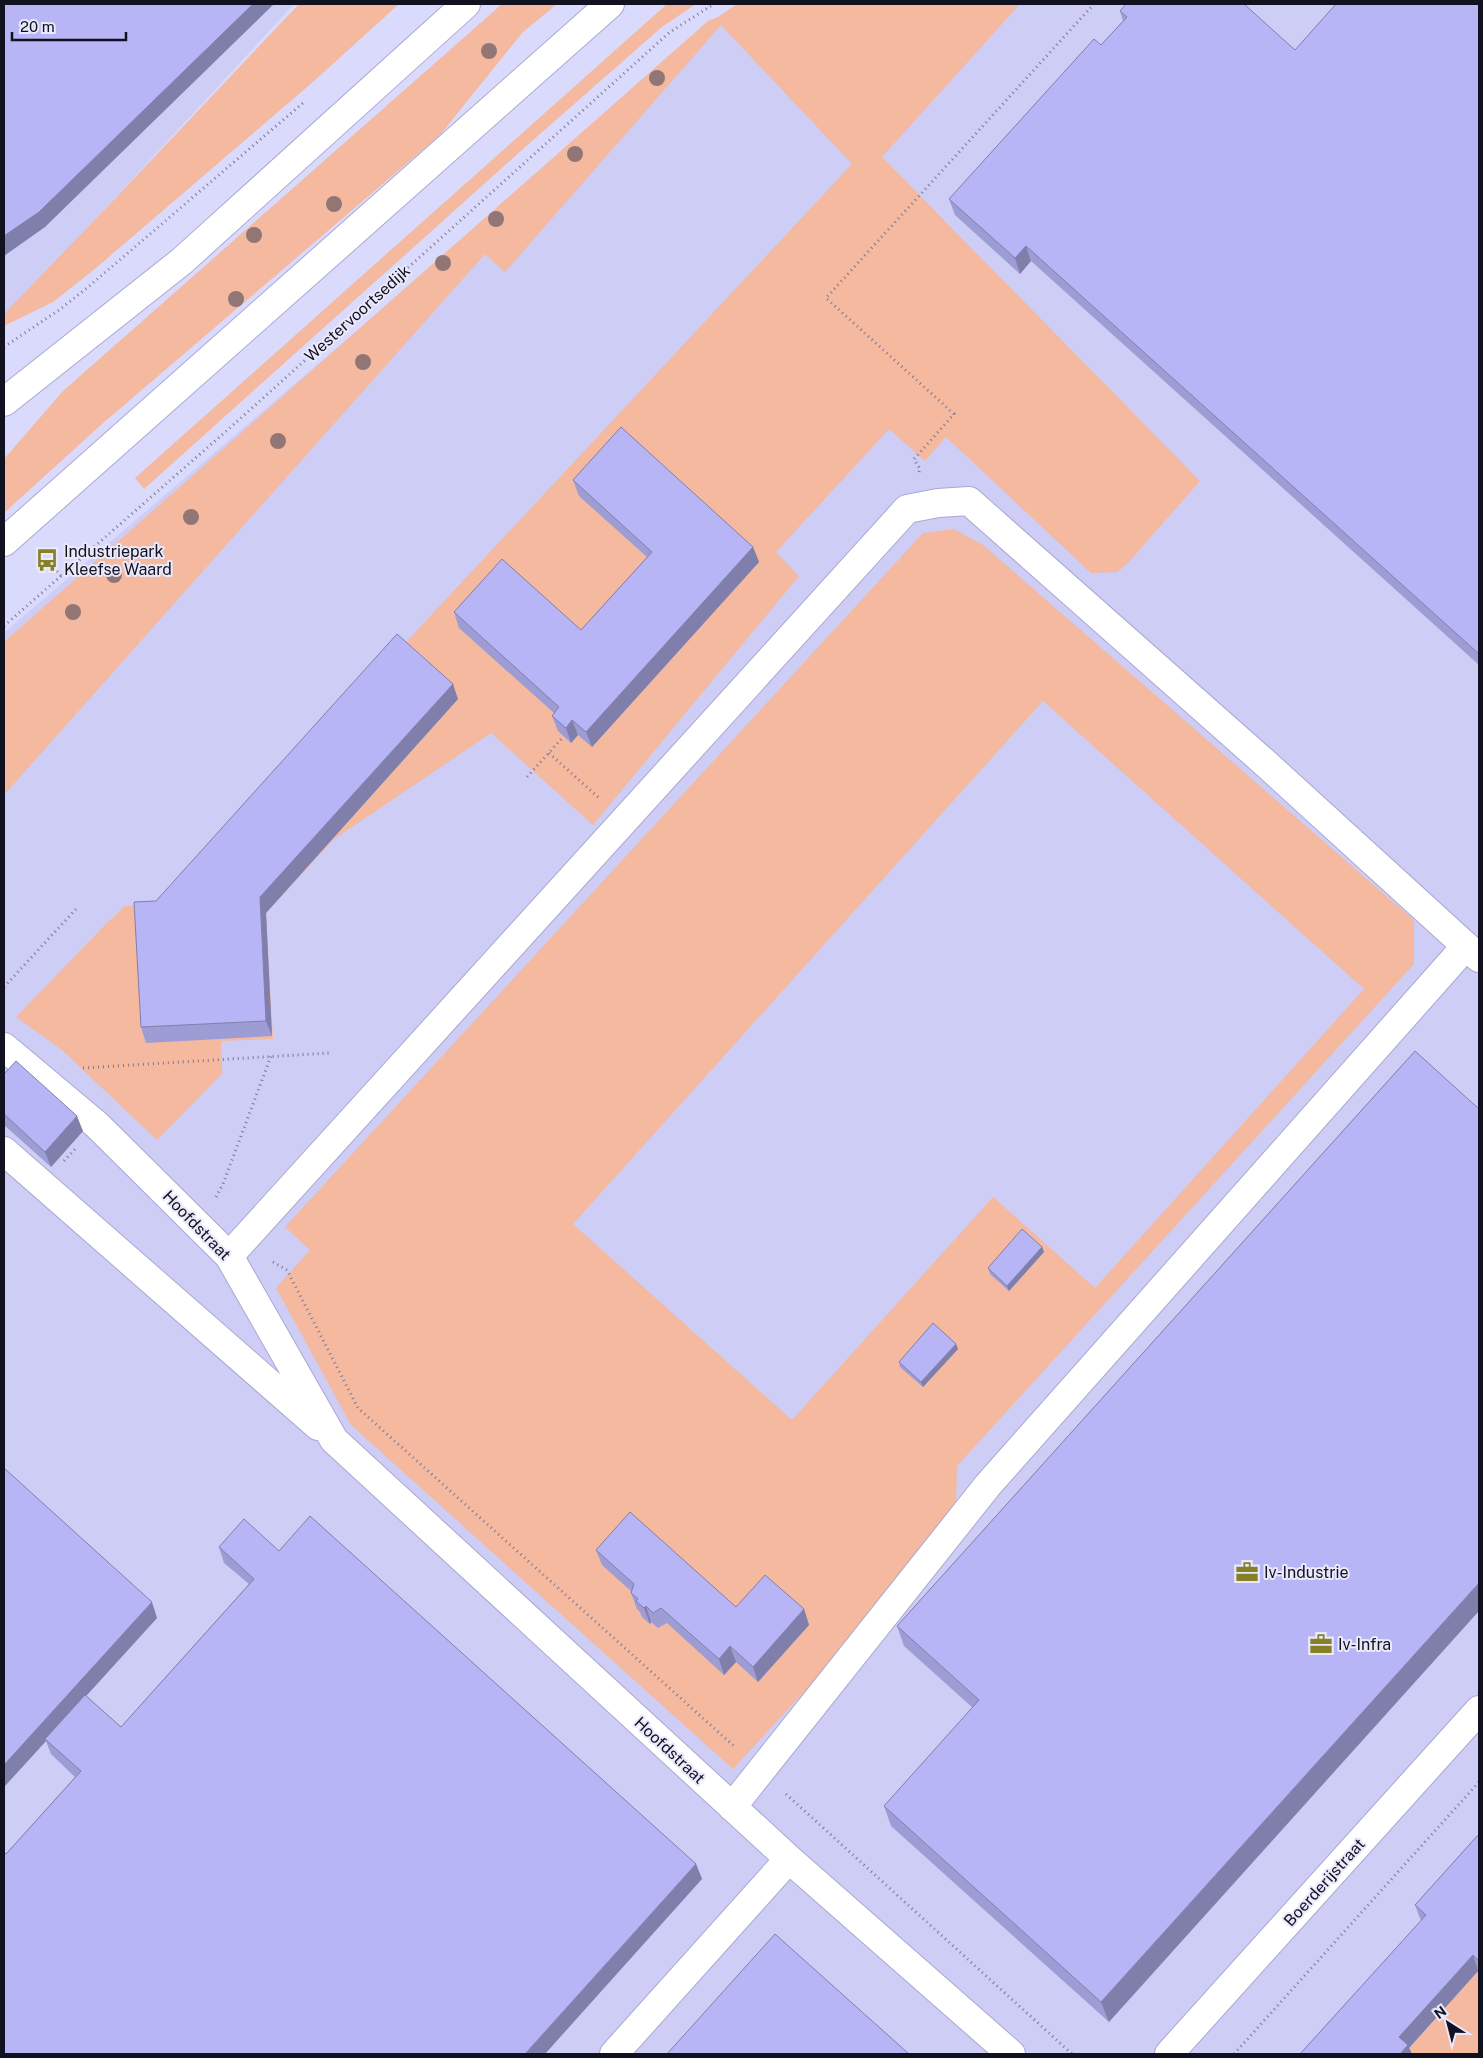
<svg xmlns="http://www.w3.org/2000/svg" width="1483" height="2058" viewBox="0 0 1483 2058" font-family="'Public Sans',sans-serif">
  <rect width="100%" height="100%" fill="#dadafd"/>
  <!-- built -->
  <path fill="#cdcdf5" d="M4 4H294L4 318Z
    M745 4H1479V2054H4V633L709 29Z"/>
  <!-- green -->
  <path fill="#f4b99f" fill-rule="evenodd" d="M299 4H399L314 81 96 268 53 302 4 326V314L89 226Z
    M502 4H557L522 33 440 135 102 424 4 513V459L63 391Z
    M667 4H696L662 27 532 141 144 489 135 478Z
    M737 4H1020L882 157 1200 481 1128 563 1117 572 1091 573 946 437 925 461 889 429 776 552 799 576 593 825 491 733 333 840 266 913 273 1039 221 1041 222 1074 157 1140 62 1050 16 1017 106 924 125 906 156 904 407 641 852 164 721 25 505 272 485 254 4 795V642L708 21 718 17Z
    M954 529 983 545 1414 920V964L957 1466 956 1505 871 1619 733 1769 351 1425 276 1288 310 1250 285 1227 923 533ZM1043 701 1364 989 1095 1288 993 1197 792 1420 573 1224Z
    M1478 1971 1479 2054H1407L1405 2053Z"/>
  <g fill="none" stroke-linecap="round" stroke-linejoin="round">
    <defs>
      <path id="minor" d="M4 1047 97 1125 229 1256 334 1440 789 1859 1011 2054
        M4 1151 318 1426
        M229 1256 907 509 938 503 969 501 1264 762 1479 958
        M732 1807 988 1485 1466 946
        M614 2054 789 1859
        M1169 2054 1479 1710"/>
      <path id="secondary" d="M4 402 182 261 466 4
        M4 542 610 4"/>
    </defs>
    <!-- minor casing -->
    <use href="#minor" stroke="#a9a8d2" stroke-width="30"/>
    <!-- secondary casing -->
    <use href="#secondary" stroke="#a9a8d2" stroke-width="30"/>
    <!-- path -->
    <path stroke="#7a7992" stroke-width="3" stroke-dasharray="1 4" stroke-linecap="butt" d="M4 347 59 310 87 288 303 103
      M919 472 920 469 914 459 954 414 826 298 1094 4
      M47 560 62 577
      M4 626 232 426 670 32 714 4
      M549 753 599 798
      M527 777 564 736
      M4 987 77 908
      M83 1068 329 1053
      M64 1161 75 1149
      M216 1197 223 1184 271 1056
      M273 1262 287 1270 358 1408 735 1747
      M786 1794 1072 2054
      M1234 2054 1479 1782"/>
    <!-- minor -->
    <use href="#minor" stroke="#fff" stroke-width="28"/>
    <!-- secondary -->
    <use href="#secondary" stroke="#fff" stroke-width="28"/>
  </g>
  <!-- trees -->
  <g fill="#927676">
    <circle cx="489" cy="51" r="8"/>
    <circle cx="657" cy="78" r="8"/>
    <circle cx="575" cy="154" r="8"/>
    <circle cx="334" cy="204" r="8"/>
    <circle cx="496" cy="219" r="8"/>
    <circle cx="254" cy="235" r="8"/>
    <circle cx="443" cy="263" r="8"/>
    <circle cx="236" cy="299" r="8"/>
    <circle cx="363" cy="362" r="8"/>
    <circle cx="278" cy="441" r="8"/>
    <circle cx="191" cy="517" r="8"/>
    <circle cx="114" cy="575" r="8"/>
    <circle cx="73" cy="612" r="8"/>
  </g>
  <!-- wall -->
  <path fill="#9d9cd4" d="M1479 4V665L1031 261 1020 274 955 215 949 199 1101 45 1123 21 1120 11 1295 50Z
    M573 480 753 547 759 562 592 747 578 735 571 743 558 731 552 716 554 713 459 628 454 612 581 630 647 557 579 496Z
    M458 699 266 913 272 1036 146 1043 141 1027 156 901Z
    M1415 1051 1109 2022 891 1826 884 1806 973 1708 904 1646 897 1626Z
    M4 1074 83 1131 51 1167 4 1125Z
    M1042 1247 1044 1252 1009 1291 990 1274 988 1268Z
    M958 1349 923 1387 900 1367 899 1362Z
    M4 1468 157 1618 86 1696 121 1727 249 1584 224 1563 219 1547 279 1551 696 1864 702 1879 6 1854 75 1777 51 1754 46 1741 4 1787Z
    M596 1550 736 1607 804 1609 809 1625 758 1682 736 1662 724 1675 667 1623 658 1628 651 1622 650 1624 642 1617 640 1612 637 1609 631 1593 632 1592 602 1565Z
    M1479 1834V1972L1478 1971 1409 2048 1412 2054H1300L1421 1921 1415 1905Z"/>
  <!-- shaded-wall -->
  <path fill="#807fac" d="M253 4H274L45 227 4 256V236Z
    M1026 246 1031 261 1020 274 1015 258Z
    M753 547 759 562 592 747 586 732Z
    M453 684 458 699 266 913 272 1036 266 1021 260 897Z
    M572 720 578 735 571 743 566 728Z
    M77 1116 83 1131 51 1167 45 1152Z
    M1042 1247 1044 1252 1009 1291 1007 1286Z
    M956 1344 958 1349 923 1387 921 1382Z
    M1479 1583V1611L1109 2022 1101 2002Z
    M152 1602 157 1618 46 1740 45 1739 46 1741 4 1787V1765Z
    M646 1606 651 1622 650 1624 644 1608Z
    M804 1609 809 1625 758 1682 753 1667Z
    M730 1646 736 1662 724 1675 719 1659Z
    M696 1864 702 1879 545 2054H525Z
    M1473 1955 1478 1971 1409 2048 1412 2054H1400L1399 2037Z"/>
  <!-- building -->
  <path fill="#b7b5f6" stroke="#807fac" d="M4 4H253L39 212 4 236Z
    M1126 4H1244L1295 50 1336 4H1479V654L1026 246 1015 258 949 199 1094 39 1101 45 1127 17 1120 11Z
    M621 427 753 547 586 732 572 720 566 728 552 716 559 707 454 612 502 559 581 630 652 552 573 480Z
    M397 634 453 684 260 897 266 1021 141 1027 134 902 156 901Z
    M1415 1051 1479 1109V1583L1101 2002 884 1806 979 1700 897 1626Z
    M16 1061 77 1116 45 1152 4 1114V1074Z
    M1022 1229 1042 1247 1007 1286 988 1268Z
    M933 1323 956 1344 921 1382 899 1362Z
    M4 1468 152 1602 4 1765Z
    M630 1512 736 1607 765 1575 804 1609 753 1667 730 1646 719 1659 661 1608 653 1613 646 1606 644 1608 636 1601 638 1599 631 1593 634 1584 596 1550Z
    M310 1516 696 1864 525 2054H4V1852L6 1854 81 1771 45 1739 85 1695 121 1727 254 1579 219 1547 244 1519 279 1551Z
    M1479 1834V1961L1473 1955 1399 2037 1408 2045 1400 2054H1300L1426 1915 1415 1905Z
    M775 1934 909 2054H667Z"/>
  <!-- icons -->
  <defs>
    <symbol id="bus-bare" viewBox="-9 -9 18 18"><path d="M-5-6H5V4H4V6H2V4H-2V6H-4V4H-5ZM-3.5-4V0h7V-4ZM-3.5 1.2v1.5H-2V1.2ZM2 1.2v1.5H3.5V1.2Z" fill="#868028" stroke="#e9e9fb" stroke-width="2.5" paint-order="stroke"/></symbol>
    <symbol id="office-bare" viewBox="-9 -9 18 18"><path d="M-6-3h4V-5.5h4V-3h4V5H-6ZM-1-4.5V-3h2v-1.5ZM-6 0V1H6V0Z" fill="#868028" stroke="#e9e9fb" stroke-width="2.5" paint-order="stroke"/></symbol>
  </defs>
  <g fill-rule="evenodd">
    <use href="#bus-bare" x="31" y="544" width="32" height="32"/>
    <use href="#office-bare" x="1231" y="1556" width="32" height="32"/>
    <use href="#office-bare" x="1305" y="1628" width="32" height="32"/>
  </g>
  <g text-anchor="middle" stroke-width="4" stroke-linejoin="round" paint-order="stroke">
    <!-- street labels -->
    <g font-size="16" fill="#121120" stroke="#e9e9fb">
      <text transform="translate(357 313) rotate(-42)" y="6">Westervoortsedijk</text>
      <text transform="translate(197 1225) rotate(46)" y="6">Hoofdstraat</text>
      <text transform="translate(670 1750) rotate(43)" y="6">Hoofdstraat</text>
      <text transform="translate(1324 1882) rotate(-48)" y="6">Boerderijstraat</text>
    </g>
    <!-- poi labels -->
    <g font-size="16" fill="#121120" stroke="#e9e9fb" text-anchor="start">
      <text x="64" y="557">Industriepark<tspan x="64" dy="18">Kleefse Waard</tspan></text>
      <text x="1264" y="1578">Iv-Industrie</text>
      <text x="1338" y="1650">Iv-Infra</text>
    </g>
  </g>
  <!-- border -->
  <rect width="1483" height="2058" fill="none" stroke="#121120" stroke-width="10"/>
  <!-- north arrow -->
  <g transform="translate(1448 2023) rotate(324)" stroke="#e9e9fb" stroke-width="4" paint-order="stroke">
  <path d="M0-4L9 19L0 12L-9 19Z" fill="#121120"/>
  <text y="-8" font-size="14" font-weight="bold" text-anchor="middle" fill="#121120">N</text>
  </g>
  <!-- scale -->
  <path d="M12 32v8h114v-8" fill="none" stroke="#121120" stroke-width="2.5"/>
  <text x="20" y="32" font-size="15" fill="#121120" stroke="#e9e9fb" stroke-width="4" paint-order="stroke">20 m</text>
</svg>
